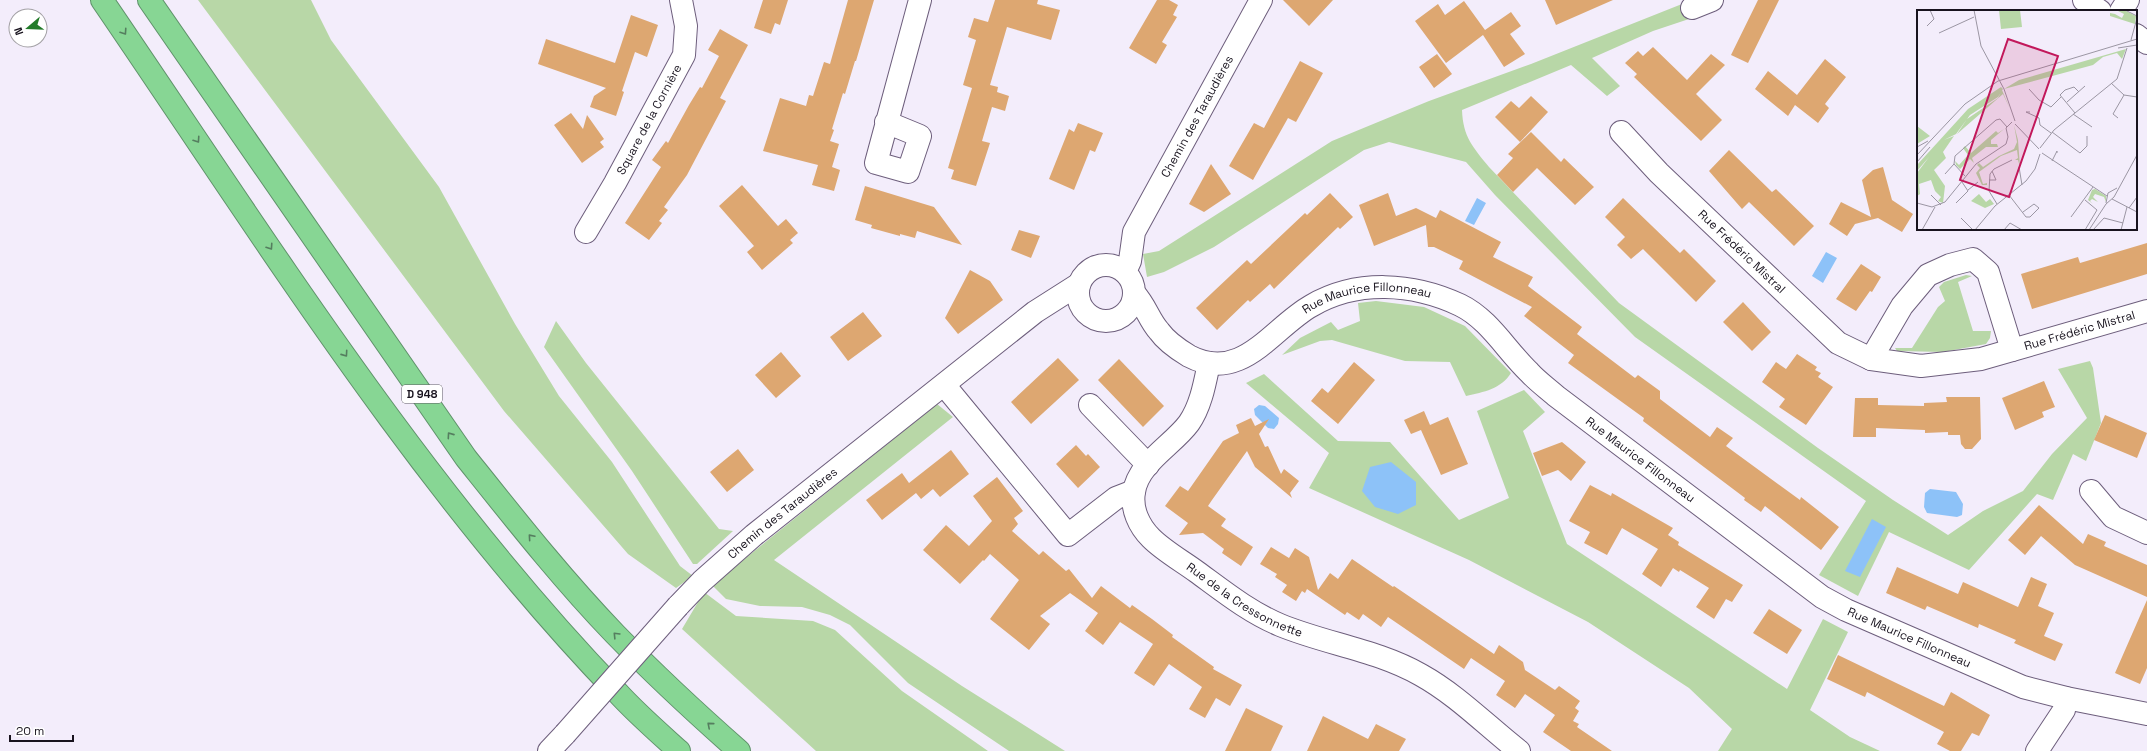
<svg xmlns="http://www.w3.org/2000/svg" width="2147" height="751" viewBox="0 0 2147 751" font-family="'Space Grotesk',sans-serif">
  <rect width="100%" height="100%" fill="#f3edfb"/>
  <!-- green -->
  <path fill="#b8d7a7" d="M198 0H311L331 40 439 187 515 324 559 396 612 462 680 566 693 576 676 588 628 554 504 411Z
    M1687 2 1692 18 1653 31 1592 58 1620 86 1607 96 1571 65 1462 110C1463 137 1473 147 1489 167L1619 303 1818 448 1893 500 1948 535 1983 511 2023 491 2052 454 2087 418 2058 369 2090 361 2093 368 2101 423 2086 461 2073 454 2053 500 2037 494 1969 570 1889 532 1858 596 1819 575 1866 501 1635 337 1495 195 1466 162 1389 142 1364 150 1214 247 1164 272 1147 277 1143 254 1159 251 1332 141 1429 101 1531 64Z
    M1966 275 1972 276 1958 282 1973 331H1991L1990 338 1986 344 1943 352 1897 351 1895 348H1912L1938 307 1945 301 1939 287 1944 282Z
    M1376 301 1424 307 1465 326 1511 373C1501 389 1484 392 1466 396L1450 362 1405 361 1332 340 1320 341 1282 355 1300 338 1331 322 1338 330 1360 321 1358 303Z
    M556 321 586 363 719 529 733 531 697 564H693L632 471 544 347Z
    M1264 374 1338 441 1390 442 1459 520 1509 498 1477 411 1524 390 1545 412 1523 431 1567 544 1787 689 1823 619 1848 632 1810 710 1850 737 1880 751H1718L1732 729 1689 688 1588 622 1469 560 1309 488 1329 453 1246 383Z
    M937 404 953 417 774 560 962 686 1065 751H1009L908 683 850 625 830 615 802 607 760 606 726 599 712 585Z
    M704 592 736 616 813 621 835 630 902 691 988 751H816L682 629Z"/>
  <!-- water -->
  <path fill="#8dc2f8" d="M1477 198 1486 203 1474 225 1465 221Z
    M1826 252 1837 258 1823 283 1812 276Z
    M1259 405 1265 406 1279 418 1278 424 1274 429 1268 428 1255 415 1254 409Z
    M1391 462 1416 482V505L1398 514 1375 507 1362 491 1370 467Z
    M1930 489 1956 492 1963 504 1962 515 1957 517 1927 513 1924 507 1925 493Z
    M1872 519 1886 527 1860 577 1845 571Z"/>
  <!-- building -->
  <path fill="#dda771" d="M763 0H788L780 25 775 23 771 34 754 28Z
    M848 0H874L856 61H855L845 94 843 93 832 129 834 130 830 141 839 144 832 167 840 170 834 191 812 185 818 165 763 151 780 98 806 106 809 95 813 96 824 62 830 64Z
    M995 0H1038L1037 4 1060 10 1051 40 1007 27 990 85 998 87 997 92 1009 96 1005 111 992 107 982 141 990 143 976 186 951 179 954 170 948 168 972 88 963 85 976 40 968 37 974 18 988 22Z
    M1157 0H1169L1178 5 1173 15 1177 17 1162 42 1167 45 1156 64 1129 48Z
    M1283 0H1333L1309 26Z
    M1545 0H1613L1556 25Z
    M1758 0H1779L1748 63 1731 55Z
    M1464 1 1485 30 1511 12 1521 26 1510 34 1525 54 1504 67 1483 35 1446 63 1415 21 1438 4 1445 15Z
    M631 15 658 25 647 57 635 52 622 91 624 92 616 116 590 107 594 96 606 88 538 64 546 39 615 63Z
    M720 29 748 45 720 98 726 101 687 175 664 207 668 210 659 221 662 223 649 240 625 223 661 167 652 160 666 141 668 143 689 105 700 87 702 88 719 56 708 50Z
    M1653 47 1687 80 1711 54 1725 65 1696 94 1722 120 1701 141 1634 77 1637 74 1625 63 1638 51 1643 56Z
    M1437 54 1452 74 1434 88 1419 67Z
    M1825 59 1846 77 1825 104 1829 108 1818 123 1795 105 1788 116 1755 89 1768 71 1797 95Z
    M1300 61 1323 73 1296 122 1288 118 1253 180 1229 166 1254 123 1264 128Z
    M1531 96 1548 112 1520 142 1495 117 1511 101 1519 108Z
    M571 113 583 129 587 115 604 139 600 142 604 147 582 163 554 125Z
    M1078 123 1103 133 1095 152 1090 150 1074 190 1049 179 1069 129 1074 132Z
    M1531 132 1561 162 1564 158 1594 187 1575 205 1537 168 1513 192 1497 175 1513 158 1508 154Z
    M1729 150 1772 192 1776 189 1814 226 1794 246 1749 202 1742 209 1709 171Z
    M1211 164 1231 194 1204 212 1189 204Z
    M1883 167 1892 200 1913 214 1902 232 1878 218 1855 224 1847 236 1829 224 1841 202 1871 217 1862 180 1873 170Z
    M742 185 778 226 786 219 798 233 790 240 793 243 762 270 747 252 754 246 719 206Z
    M865 186 934 207 962 245 917 231 915 238 900 234V236L871 228 872 225 855 220Z
    M1330 193 1353 217 1340 229 1338 227 1274 289 1270 284 1250 302 1248 300 1217 330 1196 308 1247 260 1251 264 1305 213 1307 215Z
    M1388 193 1396 216 1416 208 1436 218 1440 210 1501 242 1493 257 1533 277 1528 286 1582 327 1577 334 1635 378 1638 375 1660 391V399L1710 437 1717 427 1733 438 1726 446 1800 500 1801 497 1839 527 1821 550 1765 506 1761 512 1744 500 1745 498 1643 421 1644 418 1568 363 1574 355 1524 316 1532 307 1459 269 1463 261 1434 247H1428L1426 225 1374 246 1359 205Z
    M1623 198 1680 253 1684 249 1716 281 1696 302 1643 249 1631 259 1617 245 1625 237 1605 217Z
    M1019 230 1040 236 1031 258 1011 250Z
    M2147 243V274L2032 309 2021 274 2078 257 2080 263Z
    M1861 264 1881 277 1872 292 1870 291 1856 311 1836 299Z
    M970 270 990 281 1003 300 958 334 945 318Z
    M1743 302 1771 332 1752 351 1723 322Z
    M863 312 882 336 848 361 830 337Z
    M781 352 801 376 776 398 755 375Z
    M1797 354 1817 367 1815 370 1821 373 1818 377 1833 387 1806 425 1779 407 1785 399 1762 382 1776 362 1786 369Z
    M1058 358 1079 380 1031 424 1011 402Z
    M1119 359 1164 406 1143 427 1098 380Z
    M1354 362 1375 380 1338 424 1311 401 1322 388 1328 393Z
    M2044 381 2055 407 2042 412 2044 417 2015 430 2002 398Z
    M1946 397H1980L1981 439 1972 449H1965L1961 444 1960 435H1948V432L1925 433V430L1876 428V437H1853L1855 398H1878V405L1924 406V403L1947 402Z
    M1424 411 1430 425 1448 417 1468 464 1441 475 1421 430 1411 434 1404 420Z
    M2105 415 2147 433 2137 458 2094 440Z
    M1251 418 1255 426 1269 419 1259 434 1265 447 1268 446 1281 474 1284 469 1299 481 1290 493 1292 498 1255 467 1247 451 1212 500 1208 506 1226 519 1221 526 1253 547 1241 566 1222 553 1224 549 1203 533 1179 535 1188 523 1165 506 1180 486 1188 491 1223 441 1239 433 1236 425Z
    M1562 442 1586 462 1571 481 1558 470 1542 476 1533 453Z
    M1076 445 1086 456 1088 454 1100 467 1078 488 1056 464Z
    M738 449 754 470 727 492 710 472Z
    M951 450 969 474 940 497 933 489 921 499 916 493 882 520 866 500 902 473 909 483Z
    M997 477 1023 511 1014 518 1018 524 1012 531 1039 555 1043 551 1066 571 1069 569 1092 598 1101 586 1130 608 1132 605 1152 619 1173 635 1172 637 1214 667 1213 669 1242 685 1230 706 1216 698 1205 718 1189 709 1202 687 1169 664 1154 686 1134 673 1153 644 1120 622 1103 645 1085 631 1098 613 1070 593 1040 616 1050 624 1029 650 990 619 1019 580 990 554 984 561 983 560 960 584 923 550 946 525 969 546 992 521 973 496Z
    M1590 485 1611 496 1612 493 1673 528 1668 535 1679 542 1678 545 1743 585 1732 602 1726 599 1714 619 1696 607 1709 588 1680 570 1679 572 1673 568 1661 587 1642 574 1658 549 1622 528 1607 555 1584 543 1590 532 1569 521Z
    M2039 505 2083 544 2088 534 2106 542 2104 546 2147 565V597L2075 565 2041 536 2025 555 2008 540Z
    M1271 547 1289 558 1295 548 1309 557 1318 590 1330 573 1338 579 1352 559 1393 587 1394 586 1494 654 1499 645 1523 662 1525 670 1555 690 1559 686 1580 701 1575 708 1579 711 1573 721 1579 724 1577 727 1612 751H1571L1543 732 1555 715 1525 694 1515 708 1496 695 1505 681 1471 658 1464 669 1388 617 1381 627 1363 614 1359 620 1347 612 1345 615 1307 589 1305 593 1302 591 1296 601 1282 592 1287 585 1275 577 1277 574 1260 564Z
    M1897 567 1958 594 1963 582 2018 607 2031 577 2047 584 2038 606 2054 613 2044 636 2063 644 2055 661 2014 643 2016 640 1979 624 1978 628 1927 606 1925 610 1886 593Z
    M2147 600V668L2140 684 2115 673Z
    M1769 609 1802 630 1787 654 1753 633Z
    M1838 655 1944 706 1951 692 1990 715 1979 736 1972 733 1961 751H1950L1937 744 1944 732 1867 692 1865 697 1827 679Z
    M1246 708 1283 726 1271 751H1225Z
    M1323 716 1368 739 1376 724 1406 739 1399 751H1307Z"/>
  <g fill="none" stroke-linecap="round" stroke-linejoin="round">
    <defs>
      <g id="minor">
        <path d="M2084 0 2100 11"/>
        <path d="M1692 8 1712 0"/>
        <path d="M2121 11 2128 0"/>
        <path d="M2136 35 2147 43"/>
        <path d="M886 122 920 136 908 172 876 163 920 0"/>
        <path id="s1" d="M1621 132 1659 173 1838 343 1871 359 1921 366 1981 359 2147 311"/>
        <path id="s2" d="M586 232 615 183 684 55 686 26 681 0"/>
        <circle cx="1106" cy="293" r="28"/>
        <path id="s3" d="M1125 272 1130 261 1134 232 1261 0"/>
        <path id="s4" d="M1134 293C1146 306 1149 320 1159 331 1166 341 1179 350 1189 356 1242 384 1272 328 1311 306 1357 279 1413 283 1460 305 1489 319 1506 350 1529 372 1537 381 1547 388 1556 396L1822 597 1846 610 2023 687 2066 698 2147 714"/>
        <path d="M1871 359 1902 306 1928 275 1950 265 1973 259 1988 272 2012 350"/>
        <path id="s5" d="M1209 363C1205 382 1201 406 1189 423 1173 445 1138 463 1134 492 1131 509 1139 526 1151 538 1164 551 1182 561 1197 572 1223 591 1249 612 1280 625 1326 644 1377 650 1421 675 1457 695 1487 726 1519 751"/>
        <path d="M945 386 1068 535 1116 498 1134 491"/>
        <path d="M1090 405 1148 465"/>
        <path d="M2091 491 2113 517 2147 533"/>
        <path id="s6" d="M678 606 702 581 754 535 1035 312 1079 284"/>
        <path d="M549 751 565 734"/>
        <path d="M2037 751 2064 710 2066 698"/>
      </g>
      <path id="highway" d="M102 0C264 237 418 485 617 692 636 713 658 732 679 751
        M149 0 466 458C514 518 562 579 615 634 655 675 697 714 739 751"/>
    </defs>
    <!-- minor casing -->
    <use href="#minor" stroke="#6d5e7c" stroke-width="24"/>
    <!-- highway casing -->
    <use href="#highway" stroke="#60926b" stroke-width="24"/>
    <!-- minor -->
    <use href="#minor" stroke="#fff" stroke-width="22"/>
    <!-- highway -->
    <use href="#highway" stroke="#87d694" stroke-width="22"/>
    <defs>
      <path id="minor-bridge" d="M565 734 678 606"/>
    </defs>
    <!-- minor-bridge casing -->
    <use href="#minor-bridge" stroke="#6d5e7c" stroke-width="24" stroke-linecap="butt"/>
    <!-- minor-bridge -->
    <use href="#minor-bridge" stroke="#fff" stroke-width="22"/>
  </g>
  <!-- one-way arrows -->
  <defs><path id="oneway-chevron" d="M-2-3.5L2.5 0L-2 3.5" fill="none" stroke-width="1.6" stroke-linecap="round" stroke-linejoin="round"/></defs>
  <g stroke="#557e5f">
    <use href="#oneway-chevron" transform="translate(124 32) rotate(56)"/>
    <use href="#oneway-chevron" transform="translate(197 140) rotate(56)"/>
    <use href="#oneway-chevron" transform="translate(270 247) rotate(56)"/>
    <use href="#oneway-chevron" transform="translate(345 354) rotate(55)"/>
    <use href="#oneway-chevron" transform="translate(450 435) rotate(-125)"/>
    <use href="#oneway-chevron" transform="translate(531 537) rotate(-131)"/>
    <use href="#oneway-chevron" transform="translate(616 635) rotate(-134)"/>
    <use href="#oneway-chevron" transform="translate(710 725) rotate(-139)"/>
  </g>
  <g text-anchor="middle" stroke-width="3" stroke-linejoin="round" paint-order="stroke">
    <!-- shield labels -->
    <rect fill="#fff" stroke="#5d5a62" stroke-width="1" x="402" y="385" width="40" height="18" rx="3"/>
    <g font-size="11" font-weight="bold" fill="#18131e">
      <text x="422" y="398">D 948</text>
    </g>
    <!-- street labels -->
    <g font-size="12" fill="#18131e" stroke="#fff">
      <text dy="4" stroke="none"><textPath href="#s3" startOffset="173">Chemin des Taraudières</textPath></text>
      <text dy="4" stroke="none"><textPath href="#s2" startOffset="129">Square de la Cornière</textPath></text>
      <text dy="4" stroke="none"><textPath href="#s1" startOffset="170">Rue Frédéric Mistral</textPath></text>
      <text dy="4" stroke="none"><textPath href="#s4" startOffset="284">Rue Maurice Fillonneau</textPath></text>
      <text dy="4" stroke="none"><textPath href="#s1" startOffset="553">Rue Frédéric Mistral</textPath></text>
      <text dy="4" stroke="none"><textPath href="#s4" startOffset="620">Rue Maurice Fillonneau</textPath></text>
      <text dy="4" stroke="none"><textPath href="#s6" startOffset="140">Chemin des Taraudières</textPath></text>
      <text dy="4" stroke="none"><textPath href="#s5" startOffset="317">Rue de la Cressonnette</textPath></text>
      <text dy="4" stroke="none"><textPath href="#s4" startOffset="944">Rue Maurice Fillonneau</textPath></text>
    </g>
  </g>
  <!-- overview -->
  <g transform="translate(1917 10)">
    <rect width="220" height="220" fill="#f3edfb"/>
    <path d="M82 0H103L105 17 84 19ZM207 0 219 6 218 14 193 6V3L198 4 205 8 207 4 201 1ZM209 39 205 49 200 43 186 47 176 55 87 79 102 70ZM84 77 86 79 81 87 53 105 39 124 27 130 15 143 27 130 37 126 26 142 29 148 17 160 28 176 26 193 21 191 24 187 18 181 14 170 2 174 3 184 0 186V163L12 147 0 161V155L51 99ZM85 80 93 99 86 84 40 124 50 109 81 88ZM97 115 101 130 103 157 101 150H98L101 148 100 140 84 146 62 162 66 174 70 173V175H65L59 163 63 158 60 155 62 153 66 157 82 146 97 139 100 132ZM0 116 13 126 0 134ZM87 119 74 130V134H80L81 137H69L55 148 57 153 53 149 43 159 39 155 38 151 42 155 51 145 46 138 48 136 54 143 79 121 81 123ZM178 179 189 186V192L187 187 178 184 176 187 181 192 175 189 173 191 176 194 171 190 175 180ZM62 184 69 192 73 189 77 194 68 198 54 191Z" fill="#b8d7a7"/>
    <path fill="none" stroke="#9b96a3" stroke-width="1" d="M57 0 64 36 87 79 98 111M208 0 220 6M10 16 17 9 13 0M22 23 57 7M214 30 220 8M201 38 220 35M194 73 207 85 220 87M112 79 122 90 134 97 144 87M150 92 168 76M113 102H109L122 108 123 115 134 123M158 103 143 85 148 80 157 77 162 82M156 104 175 117M201 108 196 104 207 85M98 114 122 139M135 122 163 143 170 136V126M0 137 11 131M123 138 137 120 200 69 210 38M125 143 190 186M0 145 48 94 81 71 220 29M135 151 140 141V143M0 152 13 137M102 157 105 175M28 164 37 154M48 166 37 154 38 146 79 110 83 109 90 117M72 170H79L75 161M51 180 61 172M14 185 24 195M92 185 109 207H113L122 198 117 194 106 202M195 189 220 202M0 193 15 197 28 192 59 154 89 134 91 127 89 118 95 112M39 193 51 181 45 172M189 193 191 183 200 178M80 194 72 181 73 164 77 159 95 150M212 198 220 187M154 207 176 177M44 208 56 220M5 220 18 197M58 220 78 196 109 171 118 159 123 144M87 220 93 213 105 220M168 220 180 200 168 190M172 220 189 194 197 187 220 145M176 220 187 208 206 213M204 220 210 197"/>
    <path fill="#c2185b" fill-opacity="0.15" stroke="#c2185b" stroke-width="2" d="M91 29 141 46 92 187 43 170Z"/>
    <rect width="220" height="220" fill="none" stroke="#18131e" stroke-width="2"/>
  </g>
  <!-- north arrow -->
  <g transform="translate(28 28) rotate(251)"><circle r="19" fill="#ffffff" stroke="#a3a1a5"/>
  <path d="M0-3L7 15L0 10L-7 15Z" fill="#227b29"/>
  <text y="-6" font-size="11" font-weight="bold" text-anchor="middle" fill="#18131e">N</text>
  </g>
  <!-- scale -->
  <path d="M10 735v6h63v-6" fill="none" stroke="#18131e" stroke-width="2"/>
  <text x="16" y="735" font-size="12" fill="#18131e" stroke="#ffffff" stroke-width="3" paint-order="stroke">20 m</text>
</svg>
